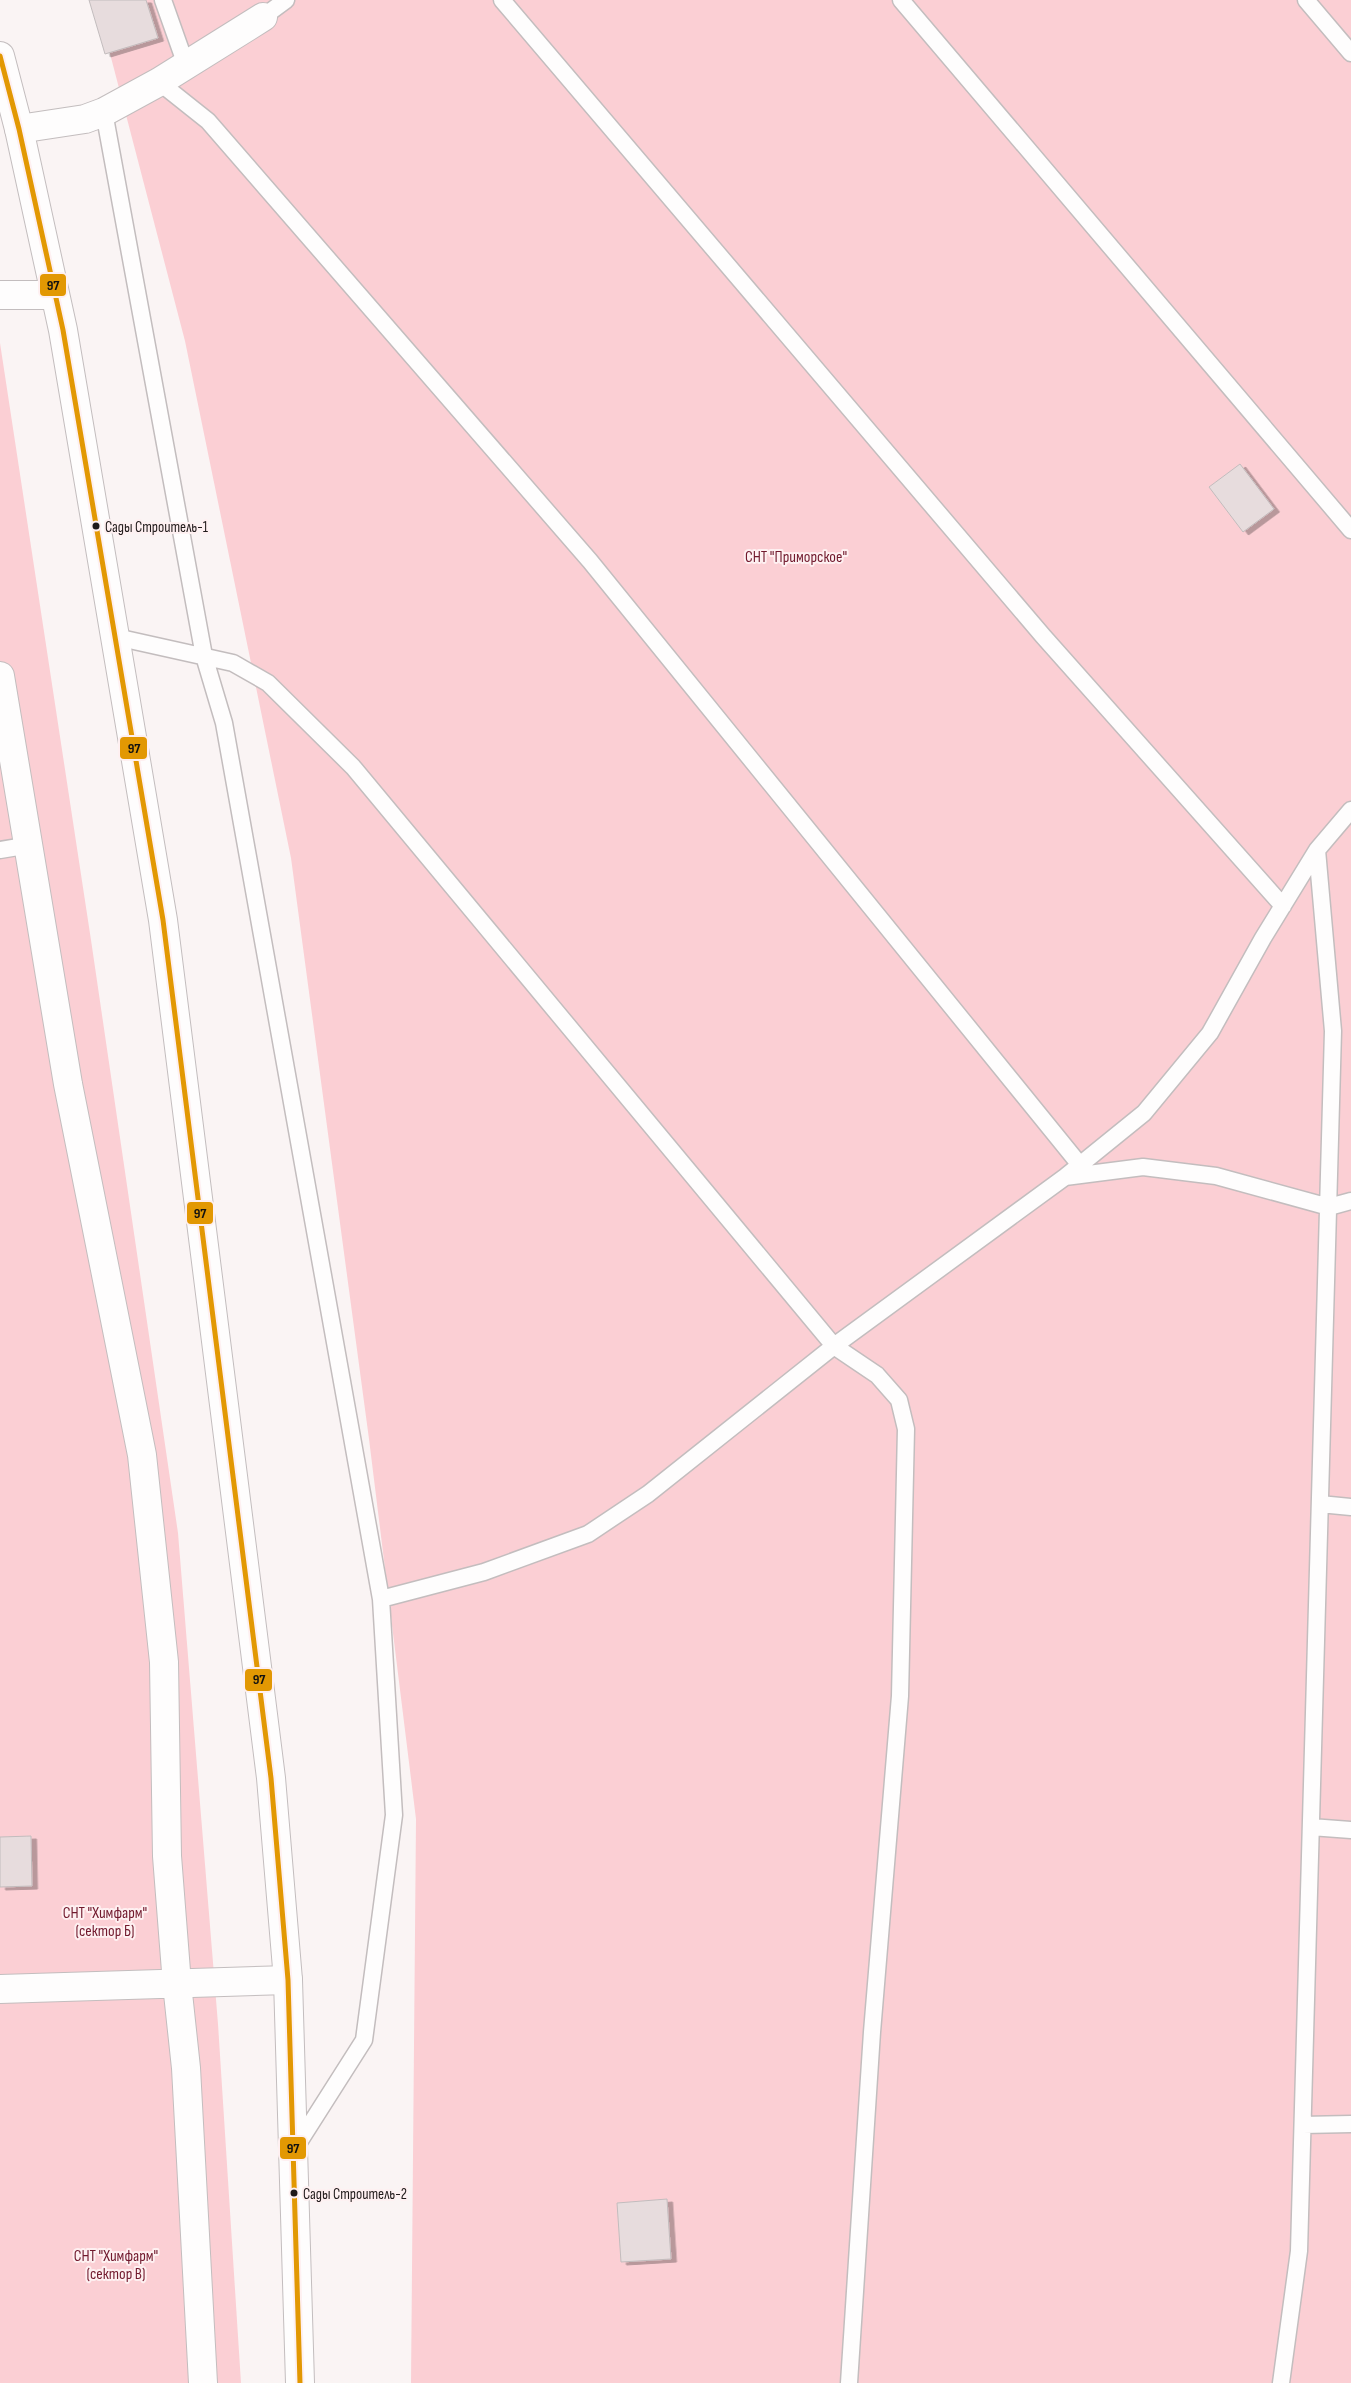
<svg xmlns="http://www.w3.org/2000/svg" width="1351" height="2383" viewBox="0 0 1351 2383" font-family="'Sofia Sans Condensed',sans-serif">
  <defs>
    <filter id="shadow"><feDropShadow dx="5.5" dy="3" stdDeviation="0" flood-color="#0004"/></filter>
  </defs>
  <rect width="100%" height="100%" fill="#faf4f4"/>
  <!-- green -->
  <path fill="#fbcfd4" d="M96 0H1351V2383H411L416 1819 369 1439 291 858 185 341Z
    M0 343 91 940 178 1533 218 2024 241 2383H0Z"/>
  <!-- building -->
  <path fill="#e7dcdd" stroke="#c2bcbd" filter="url(#shadow)" d="M89 0H146L158 38 105 54Z
    M1240 464 1274 509 1243 532 1209 487Z
    M31 1836 32 1886 0 1887V1837Z
    M667 2199 671 2259 621 2262 617 2203Z"/>
  <g fill="none" stroke-linecap="round" stroke-linejoin="round">
    <defs>
      <path id="lane" d="M163 0 186 65
        M502 0 1043 636 1283 906
        M901 0 1351 530
        M1306 0 1351 53
        M263 17 286 0
        M159 82 208 121 590 561 1080 1165
        M104 112 204 656 224 723 381 1599 394 1815 364 2040 294 2150
        M116 637 233 663 268 683 353 767 834 1346 877 1375 899 1400 906 1429 900 1696 872 2032 849 2383
        M0 850 30 845
        M1065 1177 1143 1167 1216 1176 1329 1207 1351 1201
        M1320 1504 1351 1507
        M381 1599 484 1572 588 1534 648 1494 834 1346 1065 1177 1144 1113 1210 1033 1263 938 1317 850 1351 810
        M1311 1827 1351 1830
        M1303 2125 1351 2124
        M1281 2383 1299 2251 1333 1031 1317 850"/>
      <path id="street" d="M19 129 85 119 104 112 159 82 263 17
        M0 295H54
        M0 676 68 1084 142 1455 164 1662 167 1856 177 1984 186 2068 203 2383
        M0 1989 288 1980"/>
      <path id="secondary" d="M0 56 19 129 63 330 163 920 271 1778 288 1980 300 2383"/>
    </defs>
    <!-- lane casing -->
    <use href="#lane" stroke="#c3bdbe" stroke-width="19"/>
    <!-- street casing -->
    <use href="#street" stroke="#c3bdbe" stroke-width="30"/>
    <!-- secondary casing -->
    <use href="#secondary" stroke="#c3bdbe" stroke-width="30"/>
    <!-- lane -->
    <use href="#lane" stroke="#fefdfd" stroke-width="16"/>
    <!-- street -->
    <use href="#street" stroke="#fefdfd" stroke-width="28"/>
    <!-- secondary -->
    <use href="#secondary" stroke="#fefdfd" stroke-width="28"/>
    <defs>
      <path id="bus-1" d="M0 56 19 129 63 330 163 920 271 1778 288 1980 300 2383"/>
    </defs>
    <!-- bus-1 casing -->
    <use href="#bus-1" stroke="#fef0f1" stroke-width="9"/>
    <!-- bus-1 -->
    <use href="#bus-1" stroke="#e29803" stroke-width="5"/>
  </g>
  <!-- markers -->
  <g fill="#201a1a" stroke="#fef0f1" stroke-width="2">
    <circle cx="96" cy="526" r="4.5"/>
    <circle cx="294" cy="2193" r="4.5"/>
  </g>
  <g text-anchor="middle" stroke-width="4" stroke-linejoin="round" paint-order="stroke">
    <!-- bus labels -->
    <g font-size="15" fill="#201a1a" stroke="#fef0f1" text-anchor="start">
      <text x="105" y="532">Сады Строитель-1</text>
      <text x="303" y="2199">Сады Строитель-2</text>
    </g>
    <!-- park labels -->
    <g font-size="16" fill="#71192d" stroke="#fef0f1">
      <text x="796" y="562">СНТ "Приморское"</text>
      <text x="105" y="1918">СНТ "Химфарм"<tspan x="105" dy="18">(сектор Б)</tspan></text>
      <text x="116" y="2261">СНТ "Химфарм"<tspan x="116" dy="18">(сектор В)</tspan></text>
    </g>
  </g>
  <g stroke="#fef0f1" stroke-width="2">
    <rect x="39" y="273" width="28" height="24" rx="5" fill="#e29803"/>
    <rect x="119" y="736" width="29" height="24" rx="5" fill="#e29803"/>
    <rect x="186" y="1201" width="28" height="24" rx="5" fill="#e29803"/>
    <rect x="244" y="1668" width="29" height="24" rx="5" fill="#e29803"/>
    <rect x="279" y="2136" width="28" height="24" rx="5" fill="#e29803"/>
  </g>
  <g font-size="14" text-anchor="middle" font-weight="bold" fill="#111">
    <text x="53" y="290">97</text>
    <text x="134" y="753">97</text>
    <text x="200" y="1218">97</text>
    <text x="259" y="1684">97</text>
    <text x="293" y="2153">97</text>
  </g>
</svg>
